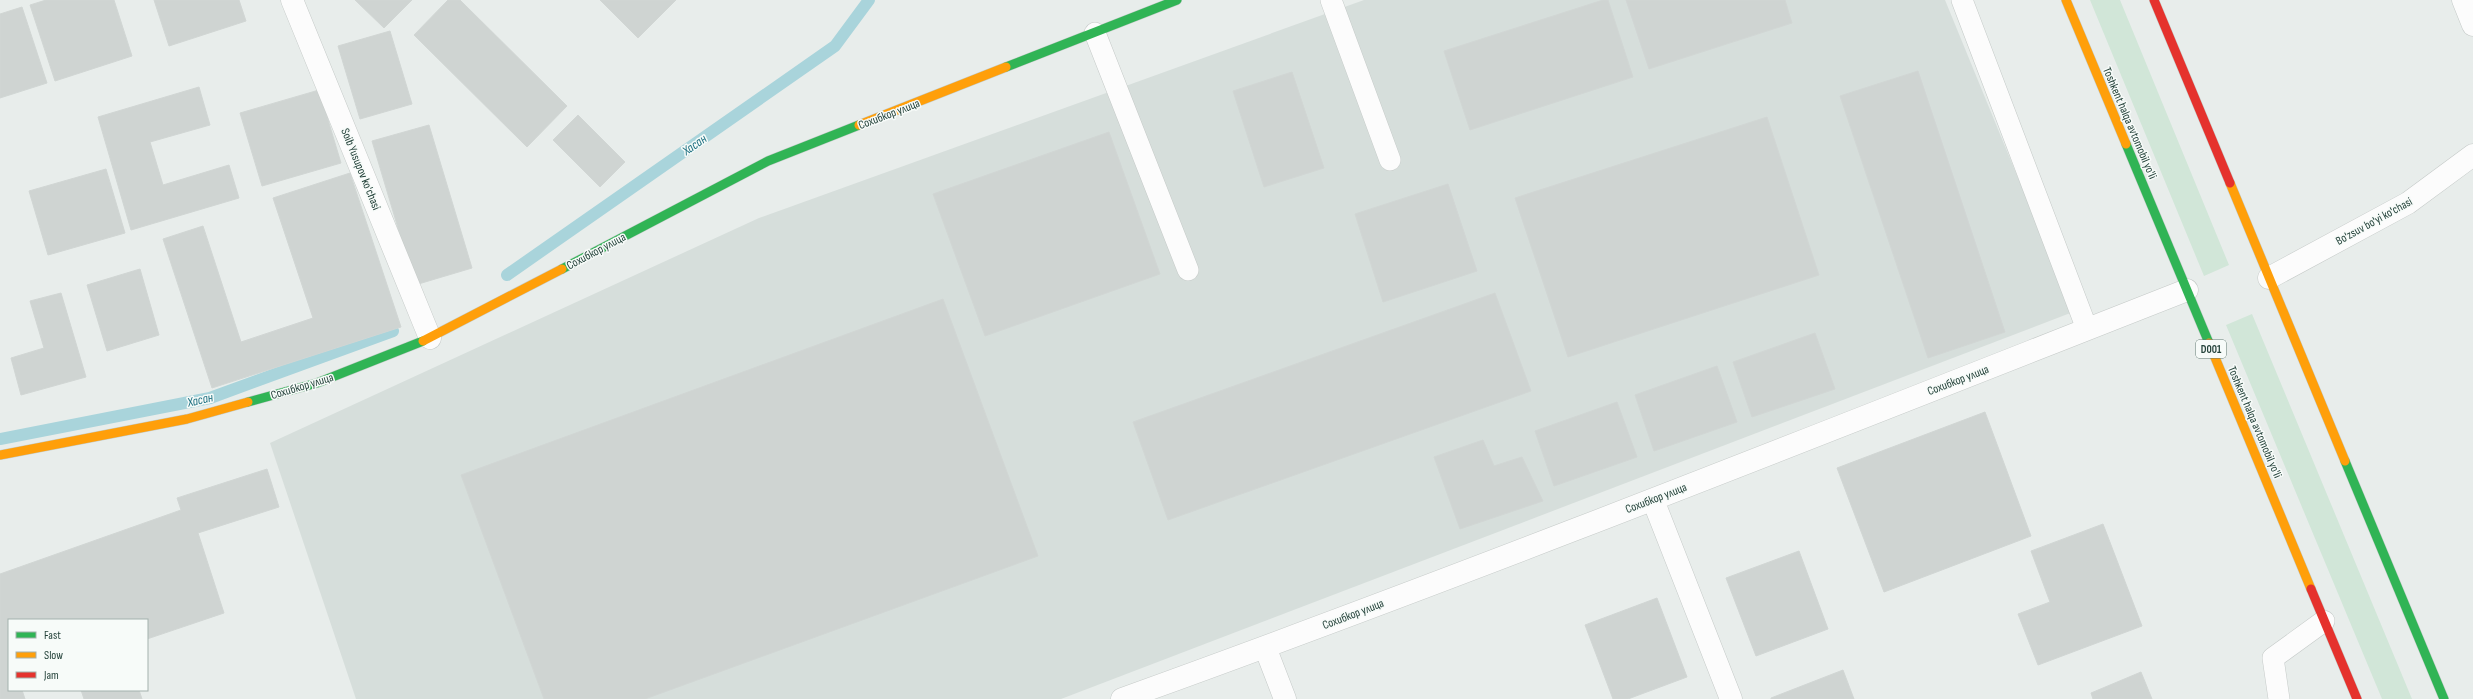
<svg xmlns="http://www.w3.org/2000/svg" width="2473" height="699" viewBox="0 0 2473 699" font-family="'Sofia Sans Condensed',sans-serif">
  <rect width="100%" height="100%" fill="#e8edeb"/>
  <!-- built -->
  <path fill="#d6dedb" d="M1364 0H1945L2073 312 1061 699H356L270 443 759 218Z"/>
  <!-- green -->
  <path fill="#d1e6d8" d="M2090 0H2120L2229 265 2204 276Z
    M2252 314 2412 699H2382L2226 325Z"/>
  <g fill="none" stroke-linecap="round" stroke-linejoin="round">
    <!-- stream -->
    <path stroke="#a9d4db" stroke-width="12" d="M507 275 835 46 869 0
      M0 439 210 398 393 331"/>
  </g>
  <!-- building -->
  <path fill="#cfd4d2" stroke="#d1d6d4" d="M46 0H114L132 56 55 81 30 5Z
    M154 0H239L246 21 169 46Z
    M355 0H412L384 28Z
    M448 0H460L567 106 527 147 414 35Z
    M600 0H676L638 38Z
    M1603 0H1608L1633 77 1470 130 1444 51Z
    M1626 0H1785L1792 23 1649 69Z
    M22 7 47 83 0 98V14Z
    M390 31 412 104 360 119 338 46Z
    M1918 71 2005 332 1928 358 1840 96Z
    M1292 72 1324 168 1264 187 1233 91Z
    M199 87 210 125 150 142 163 185 229 165 239 198 131 230 98 117Z
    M319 90 341 163 262 186 240 113Z
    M578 115 625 162 600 187 553 140Z
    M1767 117 1819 275 1568 357 1515 198Z
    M429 125 472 268 415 285 372 141Z
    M1109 132 1160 274 985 336 933 194Z
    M106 169 125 233 48 255 29 191Z
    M350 173 401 327 212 388 163 239 203 226 241 342 313 318 273 198Z
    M1448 184 1477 271 1383 302 1355 214Z
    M140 269 159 335 107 351 87 285Z
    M61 293 86 377 21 395 11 358 44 348 30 301Z
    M1495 293 1531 391 1168 520 1133 422Z
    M943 299 1038 556 645 699H544L461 475Z
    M1815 333 1835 389 1752 417 1733 362Z
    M1717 366 1737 422 1654 451 1635 395Z
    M1617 402 1637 457 1554 486 1535 431Z
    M1985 412 2031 536 1884 592 1837 468Z
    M1483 440 1494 466 1522 457 1543 501 1460 529 1434 457Z
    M267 469 279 507 198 533 224 613 147 639V620H9V690H22L25 699H0V574L181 510 177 498Z
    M2103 524 2142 626 2038 665 2018 614 2050 602 2031 551Z
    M1799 551 1828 629 1756 656 1726 578Z
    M1657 598 1687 677 1628 699H1613L1585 625Z
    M1843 670 1854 699H1771V698Z
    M2141 672 2152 699H2093L2091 693Z
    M81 690H139L142 699H84Z"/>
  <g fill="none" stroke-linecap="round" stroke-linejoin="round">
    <defs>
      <path id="lane" d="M1331 0 1390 160
        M1962 0 2087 329
        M1095 33 1188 270
        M2279 699 2273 658 2324 621"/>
      <path id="street" d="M292 0 430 338
        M2463 0 2473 25
        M2269 278 2408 203 2473 155
        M1653 500 1731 699
        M1265 647 1285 699
        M1122 699C1480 570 1833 429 2187 290"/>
      <path id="fast" d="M1006 67 1177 0
        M2126 144 2209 343
        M562 269 768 161 859 125
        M248 402 317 383 423 341
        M2345 461 2444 699"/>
      <path id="slow" d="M2066 0 2126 144
        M859 125 1006 67
        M2230 183 2345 461
        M423 341 562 269
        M2209 343 2311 589
        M0 455 187 419 248 402"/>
      <path id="jam" d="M2154 0 2230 183
        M2311 589 2357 699"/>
    </defs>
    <!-- lane casing -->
    <use href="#lane" stroke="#c5cac8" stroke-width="22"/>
    <!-- street casing -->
    <use href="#street" stroke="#c5cac8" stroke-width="23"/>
    <!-- fast casing -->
    <use href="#fast" stroke="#c3cbc8" stroke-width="10"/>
    <!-- slow casing -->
    <use href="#slow" stroke="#c3cbc8" stroke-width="10"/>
    <!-- jam casing -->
    <use href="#jam" stroke="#c3cbc8" stroke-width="10"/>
    <!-- lane -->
    <use href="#lane" stroke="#fcfcfc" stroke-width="21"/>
    <!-- street -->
    <use href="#street" stroke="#fcfcfc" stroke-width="22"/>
    <!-- fast -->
    <use href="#fast" stroke="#30b455" stroke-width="9"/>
    <!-- slow -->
    <use href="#slow" stroke="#ff9f0a" stroke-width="9"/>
    <!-- jam -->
    <use href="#jam" stroke="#e5322d" stroke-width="9"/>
  </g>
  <g text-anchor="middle" stroke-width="3" stroke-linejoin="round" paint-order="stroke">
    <!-- shield labels -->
    <rect fill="#f7fbf9" stroke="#637a73" stroke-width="1" x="2196" y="340" width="30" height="18" rx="3"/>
    <g font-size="11" font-weight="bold" fill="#24423a">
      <text x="2211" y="353">D001</text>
    </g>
    <!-- street labels -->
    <g font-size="12" fill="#24423a" stroke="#f7fbf9">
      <text transform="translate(889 114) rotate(-21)" y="4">Сохибкор улица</text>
      <text transform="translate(2130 123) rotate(67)" y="4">Toshkent halqa avtomobil yo'li</text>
      <text transform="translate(361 169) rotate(68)" y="4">Soib Yusupov ko'chasi</text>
      <text transform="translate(2374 221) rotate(-29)" y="4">Bo'zsuv bo'yi ko'chasi</text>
      <text transform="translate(596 251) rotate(-28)" y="4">Сохибкор улица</text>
      <text transform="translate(1958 380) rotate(-21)" y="4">Сохибкор улица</text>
      <text transform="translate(302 386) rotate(-17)" y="4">Сохибкор улица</text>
      <text transform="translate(2255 422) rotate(67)" y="4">Toshkent halqa avtomobil yo'li</text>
      <text transform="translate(1656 498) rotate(-21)" y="4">Сохибкор улица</text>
      <text transform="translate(1353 614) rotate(-21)" y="4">Сохибкор улица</text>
    </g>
    <!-- water labels -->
    <g font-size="13" font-style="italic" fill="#1c6f80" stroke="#f7fbf9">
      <text transform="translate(694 144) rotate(-35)" y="5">Хасан</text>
      <text transform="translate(200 399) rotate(-13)" y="5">Хасан</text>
    </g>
  </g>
  <!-- legend -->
  <rect x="8" y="619" width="140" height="72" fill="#f7fbf9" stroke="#a3b1ad"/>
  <rect x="16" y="632" width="20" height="6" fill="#30b455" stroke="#a3b1ad"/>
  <text x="44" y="639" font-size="12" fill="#24423a">Fast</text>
  <rect x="16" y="652" width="20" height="6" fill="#ff9f0a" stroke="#a3b1ad"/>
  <text x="44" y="659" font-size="12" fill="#24423a">Slow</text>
  <rect x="16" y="672" width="20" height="6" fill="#e5322d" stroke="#a3b1ad"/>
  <text x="44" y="679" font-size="12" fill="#24423a">Jam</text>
</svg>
